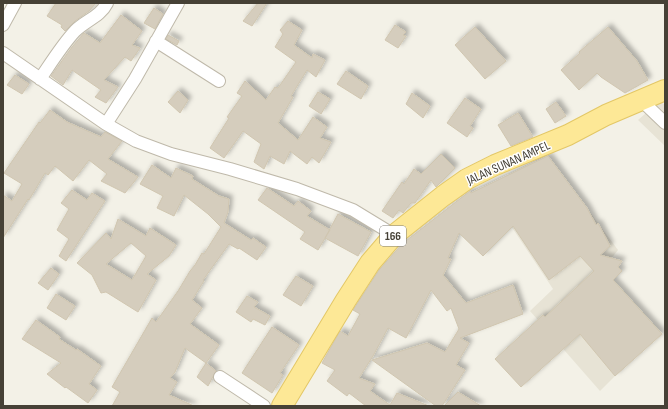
<svg xmlns="http://www.w3.org/2000/svg" width="668" height="409" viewBox="0 0 668 409" font-family="'Sofia Sans Condensed',sans-serif">
  <defs>
    <filter id="shadow"><feDropShadow dx="3.5" dy="-3.5" stdDeviation="2" flood-color="#0004"/></filter>
  </defs>
  <rect width="100%" height="100%" fill="#f3f1e7"/>
  <!-- residential -->
  <path fill="#e7e3d5" d="M660 101 665 105V146L638 120Z
    M547 154 618 250 603 269 662 334 615 376 600 391 530 311 553 289 485 187Z"/>
  <!-- building -->
  <path fill="#d5cdbd" stroke="#d0c6b0" fill-rule="evenodd" filter="url(#shadow)" d="M56 3H96L89 11 75 21 65 31 61 27 62 25 47 16Z
    M258 3H267L252 26 243 21Z
    M154 8 163 14 155 29 144 23Z
    M121 15 142 31 132 45 140 48 131 61 125 57 104 80 118 87 106 103 95 97 101 90 72 70 63 85 51 76 72 47 84 33 100 43Z
    M288 21 302 30 294 45 312 58 313 54 325 60 316 77 307 70 291 96 293 97 278 123 298 140 313 117 327 127 320 138 331 142 319 163 312 157 307 164 290 151 284 164 270 156 264 169 254 162 261 144 243 131 224 158 210 148 229 118 227 117 242 96 237 93 245 81 266 100 275 87 278 88 296 62 275 47 283 34 280 30Z
    M395 25 406 32 403 35 406 36 398 48 385 40Z
    M475 27 506 61 485 79 455 45Z
    M608 27 637 61 648 80 625 93 601 77 597 73 579 90 561 70 580 53 579 52Z
    M168 35 179 41 177 45 166 39Z
    M346 71 368 86 361 99 337 84Z
    M15 75 29 84 22 94 7 85Z
    M178 91 188 100 180 113 168 102Z
    M318 92 330 99 321 114 309 106Z
    M412 93 430 106 423 118 406 104Z
    M465 98 481 109 470 126 473 128 467 137 447 123Z
    M556 102 566 116 555 123 546 109Z
    M50 110 67 122 101 137 105 132 122 141 108 159 138 177 125 193 101 181 107 174 89 160 73 181 55 166 48 175 45 173 29 200 28 199 3 238V195L12 201 22 184 4 173 39 122 40 123Z
    M518 113 533 137 511 146 498 125Z
    M441 154 455 168 436 187 431 180 415 203H411L403 213 399 210 393 218 382 211 402 182 404 184 414 169 421 174Z
    M548 156 587 208 596 225 598 223 610 246 600 255 622 261 618 267 622 271 613 280 662 334 615 376 580 334 521 387 495 359 543 315 545 317 594 271 580 256 549 280 513 226 483 256 459 233 448 258 451 259 443 275 466 303 513 285 523 314 460 338 469 343 456 365 465 370 442 406H436L372 360 427 343 445 352 459 329 451 308 447 311 431 290 406 338 388 328 373 356 359 378 375 384 370 391 390 405 397 393 429 406H366L349 393 347 396 327 381 335 370 322 363 340 331 348 336 360 314 353 310 379 270 402 244 470 191 471 193Z
    M152 165 171 178 176 168 193 176 192 179 219 196 229 199 228 212 224 223 251 240 253 238 266 247 257 260 239 248 238 249 229 244 203 280 204 281 192 300 202 308 190 324 219 345 206 363 185 348 175 372 170 378 177 382 169 395 194 406H112L120 392 112 387 152 318 156 322 178 291 190 271 195 265 202 253 204 254 221 227 208 214 184 195 174 216 157 208 163 196 140 184Z
    M267 188 294 206 298 201 311 211 307 216 330 230 318 250 300 239 305 232 258 200Z
    M72 190 87 200 92 193 105 201 66 261 59 256 69 239 57 230 69 209 61 203Z
    M338 214 371 232 358 256 325 238Z
    M118 219 146 236 150 228 176 245 169 256 147 274 156 280 138 312 106 292 101 293 92 275 77 263 106 233 111 239ZM131 243 146 256 132 280 106 264Z
    M51 268 59 274 48 290 38 283Z
    M296 276 313 286 301 306 283 295Z
    M56 294 75 306 66 320 47 308Z
    M247 296 258 302 254 307 270 316 265 325 253 319 251 322 236 312Z
    M36 320 60 337 59 339 76 350 77 349 101 366 89 384 97 390 88 403 66 387 65 388 47 374 61 363 22 339Z
    M272 327 299 345 280 373 283 375 272 393 242 373Z
    M206 363 216 371 208 386 197 377Z
    M458 392 481 406H444Z"/>
  <g fill="none" stroke-linecap="round" stroke-linejoin="round">
    <defs>
      <path id="minor" d="M3 25 15 3
        M156 41 219 81
        M3 53 106 124 136 141 171 154 230 169 297 189 353 210 394 235
        M40 79C51 63 62 45 75 31 86 20 100 17 107 3
        M642 101 665 123
        M106 124 135 79 178 3
        M220 377 264 406"/>
      <path id="primary" d="M282 406 346 300 370 263 394 235 443 196 467 179 495 165 568 135 606 115 665 90"/>
    </defs>
    <!-- minor casing -->
    <use href="#minor" stroke="#bfb9aa" stroke-width="14"/>
    <!-- primary casing -->
    <use href="#primary" stroke="#e3c766" stroke-width="22"/>
    <!-- minor -->
    <use href="#minor" stroke="#fff" stroke-width="12"/>
    <!-- primary -->
    <use href="#primary" stroke="#fde896" stroke-width="20"/>
  </g>
  <g text-anchor="middle" stroke-width="3" stroke-linejoin="round" paint-order="stroke">
    <!-- shield labels -->
    <rect fill="#fff" stroke="#7e7a72" stroke-width="1" x="380" y="226" width="26" height="20" rx="3"/>
    <g font-size="12" font-weight="bold" fill="#464136">
      <text x="393" y="240">166</text>
    </g>
    <!-- street labels -->
    <g font-size="13" fill="#464136" stroke="#fff">
      <text transform="translate(508 162) rotate(-24)" y="5">JALAN SUNAN AMPEL</text>
    </g>
  </g>
  <!-- border -->
  <rect width="668" height="409" fill="none" stroke="#464136" stroke-width="8"/>
</svg>
